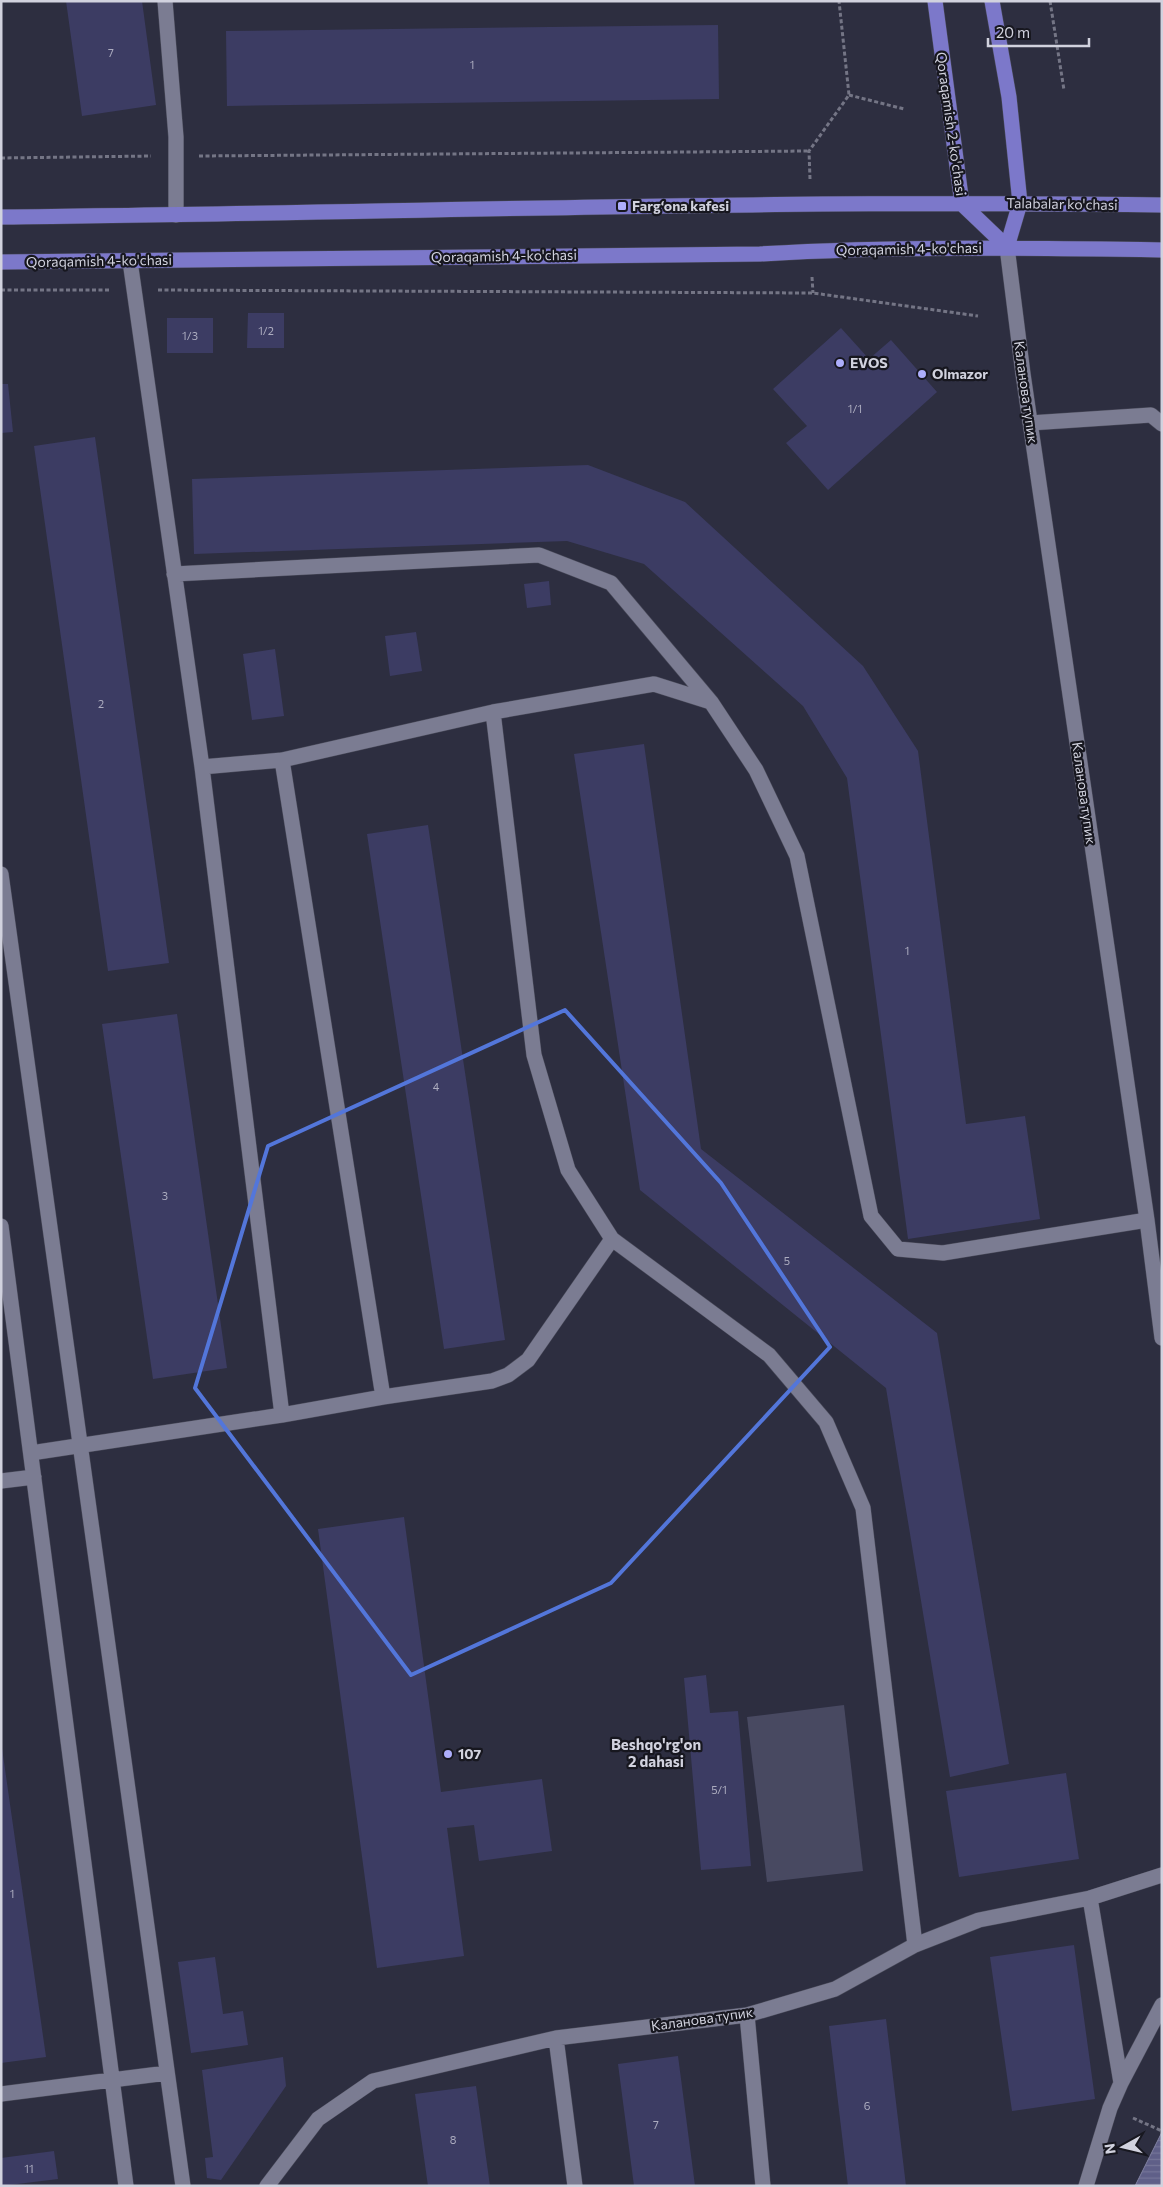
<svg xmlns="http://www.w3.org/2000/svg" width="1163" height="2187" viewBox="0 0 1163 2187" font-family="Commissioner,sans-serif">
  <defs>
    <pattern id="water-rules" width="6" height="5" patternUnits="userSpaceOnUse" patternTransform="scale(1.25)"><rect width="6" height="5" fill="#5f5f88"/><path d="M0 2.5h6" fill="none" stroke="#757598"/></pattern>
  </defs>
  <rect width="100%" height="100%" fill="#2d2e40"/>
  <!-- pitch -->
  <path fill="#484961" d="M844 1705 863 1871 767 1882 747 1717Z"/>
  <!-- water -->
  <path fill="url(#water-rules)" stroke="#8182a2" d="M1162 2132V2186H1135Z"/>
  <!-- building -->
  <path fill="#3c3c63" d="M66 1H142L156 105 82 116Z
    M718 25 719 99 227 106 226 31Z
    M248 313H284V348H247Z
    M167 318H213V353H167Z
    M841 328 869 359 891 340 937 392 828 490 786 443 807 426 773 389Z
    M1 384H8L13 432 1 433Z
    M95 437 169 963 108 971 34 446Z
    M588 465 685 502 863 666 918 751 966 1124 1025 1116 1040 1219 908 1239 847 778 803 706 644 564 567 541 194 554 192 479Z
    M549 581 551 605 527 608 524 584Z
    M416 632 422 671 390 676 385 636Z
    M275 649 284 716 252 720 243 654Z
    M644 744 701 1149 937 1333 1009 1764 950 1777 886 1388 640 1190 574 754Z
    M428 825 505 1340 444 1349 367 834Z
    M177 1014 227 1368 153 1379 102 1024Z
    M404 1517 441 1792 542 1779 552 1851 479 1861 474 1825 447 1828 464 1956 377 1968 318 1529Z
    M706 1675 710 1713 738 1711 751 1866 701 1870 684 1678Z
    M1 1741 46 2057 1 2063Z
    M1066 1773 1079 1859 959 1877 946 1791Z
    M1074 1945 1095 2099 1012 2111 990 1957Z
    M215 1957 223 2014 243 2011 248 2045 191 2053 178 1962Z
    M886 2019 906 2186H848L829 2026Z
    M678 2056 695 2186H634L618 2064Z
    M283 2057 286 2086 221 2180 207 2178 205 2158 213 2157 202 2070Z
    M476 2086 490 2186H428L415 2094Z
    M54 2151 58 2179 1 2186V2158Z"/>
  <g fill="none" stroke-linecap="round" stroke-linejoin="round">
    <defs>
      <path id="minor" d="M165 1 176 137V215
        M1007 247 1023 374 1147 1220 1162 1338
        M130 261 202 767 282 1415
        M1030 423 1151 415 1162 424
        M174 574 539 555 611 583 711 702
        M493 712 534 1055 568 1170 612 1239 769 1355 826 1422 863 1508 915 1945
        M202 767 282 760 493 712 654 684 711 702 756 770 797 856 871 1216 898 1249 943 1253 1147 1220
        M1 874 183 2186
        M1 1226 126 2186
        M383 1397 492 1381 508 1375 528 1360 612 1239
        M31 1453 282 1415 383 1397 282 760
        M1 1481 34 1477
        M1090 1898 1121 2083
        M747 2015 763 2186
        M556 2038 575 2186
        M1 2094 167 2073
        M267 2186 318 2119 373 2081 556 2038 747 2015 835 1989 915 1945 979 1920 1090 1898 1162 1875
        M1086 2186 1110 2108 1121 2083 1162 2005"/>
      <path id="major" d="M935 1 962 204 1007 247
        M992 1 1009 97 1020 203 1007 247
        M1 217C388 213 775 199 1162 205
        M1 262 760 254C893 246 1028 248 1162 250"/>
    </defs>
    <!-- minor casing -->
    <use href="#minor" stroke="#4a4b5a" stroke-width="16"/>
    <!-- major casing -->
    <use href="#major" stroke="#4a4b5a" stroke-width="16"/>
    <!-- path -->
    <path stroke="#747585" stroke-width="3" stroke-dasharray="4 2.5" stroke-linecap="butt" d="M1050 1 1064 90
      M849 95 904 109
      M199 156 809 151
      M1 158 151 156
      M810 179 809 151 849 95 839 1
      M812 277 813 293
      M1 290H109
      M158 290 813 293 978 316
      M1133 2118 1162 2131"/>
    <!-- minor -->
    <use href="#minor" stroke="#7b7c92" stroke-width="15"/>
    <!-- major -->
    <use href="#major" stroke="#7c78ca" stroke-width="15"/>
  </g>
  <!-- marked area -->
  <path fill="none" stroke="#5376da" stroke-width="4" stroke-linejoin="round" d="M565 1010 721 1183 830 1347 611 1583 411 1675 195 1388 268 1146Z"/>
  <!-- markers -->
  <g fill="#adaefb" stroke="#17171f" stroke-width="2">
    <rect x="617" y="201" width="10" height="10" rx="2.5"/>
    <circle cx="840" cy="363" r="5"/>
    <circle cx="922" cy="374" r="5"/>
    <circle cx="448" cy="1754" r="5"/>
  </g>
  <g text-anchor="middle" stroke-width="4.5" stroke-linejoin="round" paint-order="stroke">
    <!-- number labels -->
    <g font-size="11" fill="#acacbf">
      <text x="111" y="57">7</text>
      <text x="472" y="69">1</text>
      <text x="266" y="335">1/2</text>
      <text x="190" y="340">1/3</text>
      <text x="855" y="413">1/1</text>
      <text x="101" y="708">2</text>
      <text x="907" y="955">1</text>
      <text x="436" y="1091">4</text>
      <text x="165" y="1200">3</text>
      <text x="787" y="1265">5</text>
      <text x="719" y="1794">5/1</text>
      <text x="12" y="1898">1</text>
      <text x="867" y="2110">6</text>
      <text x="656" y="2129">7</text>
      <text x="453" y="2144">8</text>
      <text x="29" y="2173">11</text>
    </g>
    <!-- street labels -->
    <g font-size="14" fill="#d1d2de" stroke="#17171f">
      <text transform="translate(951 124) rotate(82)" y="5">Qoraqamish 2-ko'chasi</text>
      <text transform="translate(1062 204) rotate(1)" y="5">Talabalar ko'chasi</text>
      <text transform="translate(909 249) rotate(-1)" y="5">Qoraqamish 4-ko'chasi</text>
      <text transform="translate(504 256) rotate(-1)" y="5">Qoraqamish 4-ko'chasi</text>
      <text transform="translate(99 261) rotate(-1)" y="5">Qoraqamish 4-ko'chasi</text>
      <text transform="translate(1026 392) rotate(82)" y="5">Каланова тупик</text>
      <text transform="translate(1084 793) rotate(82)" y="5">Каланова тупик</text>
      <text transform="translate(702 2019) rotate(-8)" y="5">Каланова тупик</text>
    </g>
    <!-- poi labels -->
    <g font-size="14" font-weight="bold" fill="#d1d2de" stroke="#17171f" text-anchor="start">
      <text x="632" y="211">Farg‘ona kafesi</text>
      <text x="850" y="368">EVOS</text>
      <text x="932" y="379">Olmazor</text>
      <text x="458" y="1759">107</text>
    </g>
    <!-- neighbourhood labels -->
    <g font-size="15" font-weight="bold" fill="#d1d2de" stroke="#17171f">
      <text x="656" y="1750">Beshqo'rg'on<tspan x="656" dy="17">2 dahasi</tspan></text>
    </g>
  </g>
  <!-- border -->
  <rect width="1163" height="2187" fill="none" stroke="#d1d2de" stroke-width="5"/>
  <!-- north arrow -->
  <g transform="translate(1123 2147) rotate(262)" stroke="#17171f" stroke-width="4" paint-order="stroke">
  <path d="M0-4L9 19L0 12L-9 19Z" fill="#d1d2de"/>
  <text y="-8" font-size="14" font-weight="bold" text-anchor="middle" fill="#d1d2de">N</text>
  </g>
  <!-- scale -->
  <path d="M988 38v8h101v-8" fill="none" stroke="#d1d2de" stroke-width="2.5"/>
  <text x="996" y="38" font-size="15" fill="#d1d2de" stroke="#17171f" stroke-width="4" paint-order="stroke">20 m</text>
</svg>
